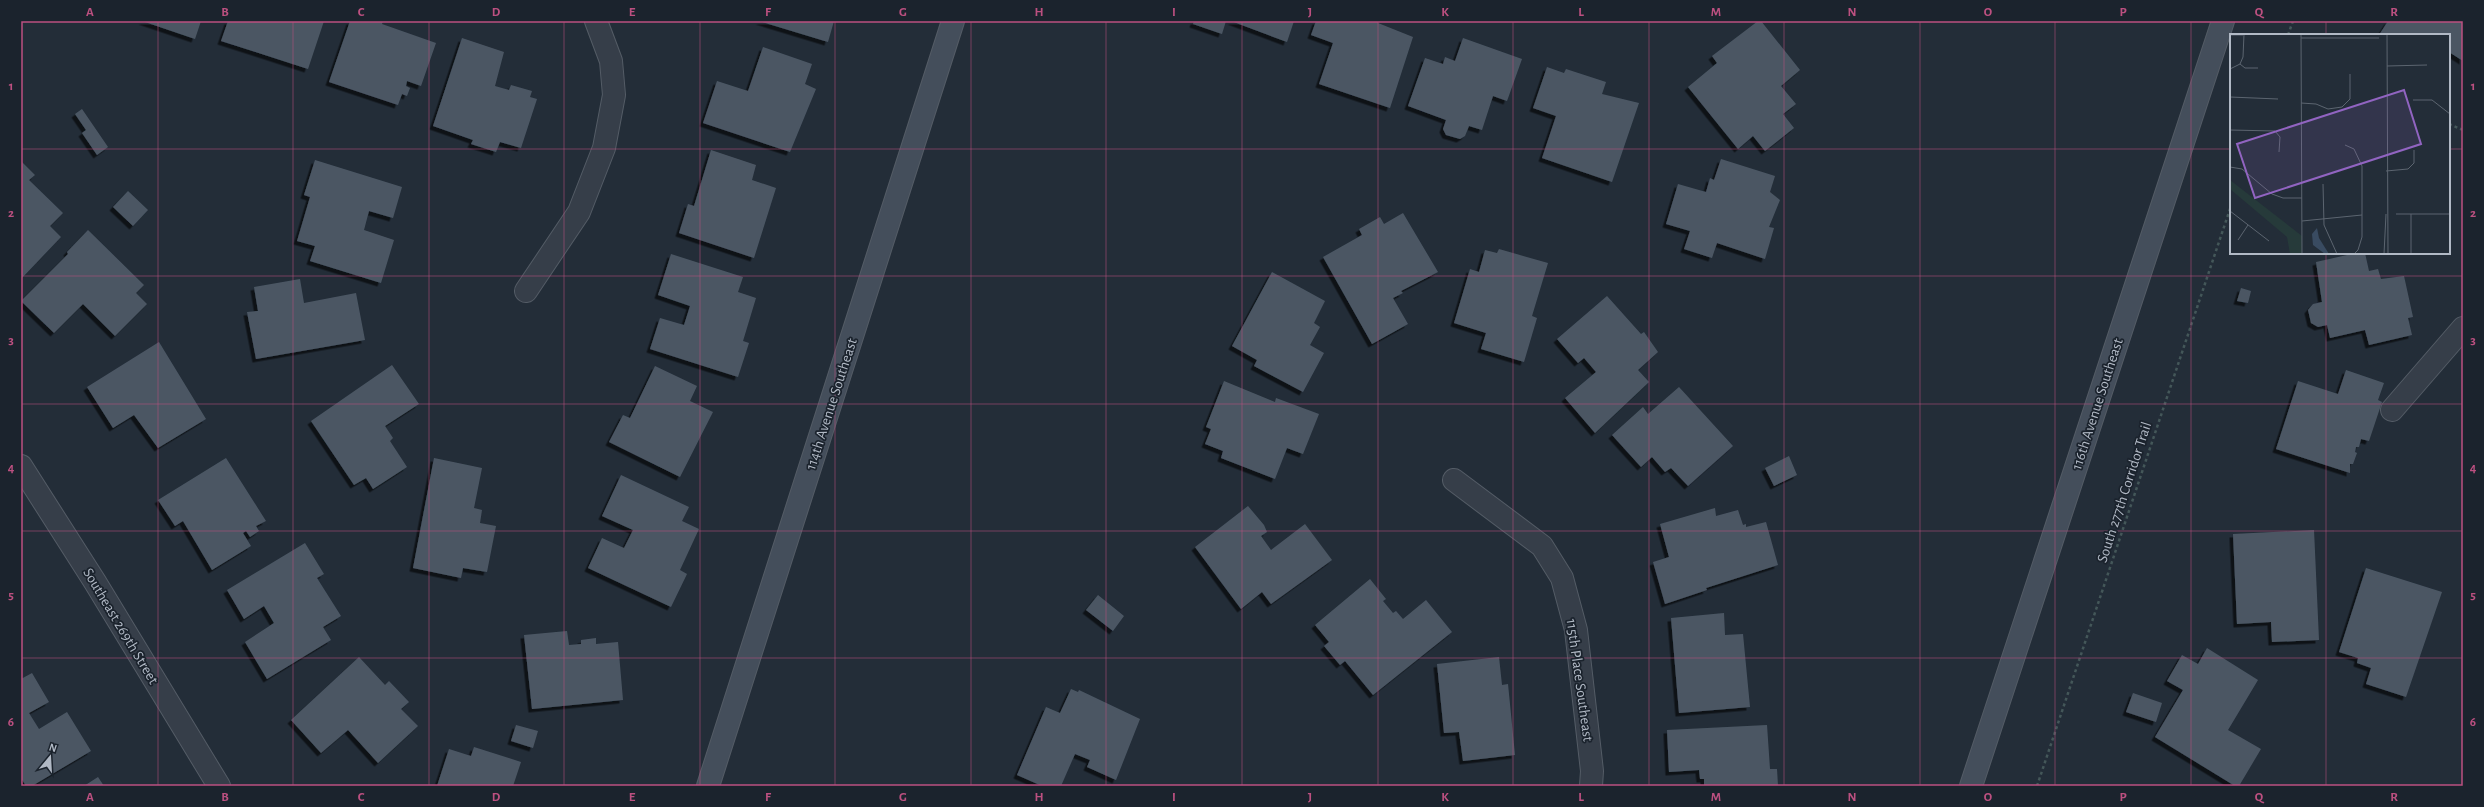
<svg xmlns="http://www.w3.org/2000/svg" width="2484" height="807" viewBox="0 0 2484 807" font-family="'Alegreya Sans',sans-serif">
  <defs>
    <filter id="shadow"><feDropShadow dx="-3.5" dy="3.5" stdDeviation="0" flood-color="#0009"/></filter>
  </defs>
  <rect width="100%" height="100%" fill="#232d38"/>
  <!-- building -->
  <path fill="#4b5764" filter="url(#shadow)" d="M142 21H201L195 39Z
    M228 21H324L308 69 221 41Z
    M350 21H383L382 24 436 43 421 86 407 81 406 86 410 88 407 96 402 94 398 105 329 82Z
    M759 21H834L828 42Z
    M1194 21H1226L1222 34 1193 24Z
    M1231 21H1294L1287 42Z
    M1316 21H1379L1378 23 1413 37 1390 108 1319 84 1333 43 1311 35Z
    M1758 21H1761L1800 70 1781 86 1796 104 1783 114 1794 128 1765 151 1753 136 1738 149 1688 87 1717 63 1712 56Z
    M2388 21H2463V61L2449 52V35H2379Z
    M462 38 504 52 495 86 509 90 511 85 532 91 530 97 537 99 521 148 500 142 496 152 471 144 473 140 433 126Z
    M1463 38 1522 59 1507 101 1493 96 1482 130 1469 126 1465 136 1460 139 1446 135 1443 129 1446 120 1408 106 1425 58 1443 64 1445 57 1455 61Z
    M763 47 812 64 805 84 816 89 790 152 703 123 717 81 748 91Z
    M1547 67 1564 73 1566 69 1606 82 1602 94 1639 103 1612 182 1542 158 1556 116 1533 108Z
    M82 109 108 147 97 155 82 133 86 130 75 114Z
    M711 150 756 165 752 180 776 188 754 258 679 233 688 204 694 206Z
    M1721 159 1775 176 1770 192 1780 200 1769 227 1774 228 1765 259 1717 243 1712 258 1684 249 1690 231 1666 224 1678 184 1706 192 1710 178 1714 180Z
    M315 160 402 187 393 218 369 211 364 230 394 240 381 283 310 261 315 246 297 241 310 197 304 195Z
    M21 161 35 175 29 180 63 213 50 226 61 237 21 279Z
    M128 191 148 210 133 226 113 207Z
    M1403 213 1438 272 1401 291 1403 293 1393 298 1408 324 1372 344 1323 257 1362 235 1359 229 1380 217 1384 224Z
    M88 230 144 285 136 293 147 304 115 336 83 304 54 333 21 301 68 254 67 252Z
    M1499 249 1548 263 1532 316 1537 318 1524 362 1481 349 1486 333 1454 323 1470 269 1479 272 1485 250 1497 253Z
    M2356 253H2365L2369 271 2378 269 2381 279 2404 276 2413 317 2408 318 2412 335 2369 345 2365 330 2330 338 2327 325 2318 327 2311 323 2308 310 2313 304 2322 302 2316 262Z
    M671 254 743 277 738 292 756 298 743 341 749 343 738 377 650 349 660 318 684 325 690 306 658 295Z
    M1272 272 1325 301 1314 323 1320 327 1310 345 1324 353 1303 392 1254 366 1257 360 1232 346Z
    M300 279 304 303 356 293 365 340 256 359 247 312 258 311 254 287Z
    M2241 288 2251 291 2248 303 2237 301Z
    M1607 296 1641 334 1644 332 1658 352 1638 370 1649 382 1595 433 1565 398 1596 372 1584 358 1578 363 1557 339Z
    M159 342 206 419 158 448 134 415 113 428 87 387Z
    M392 365 419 404 385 426 393 438 390 441 407 467 373 489 366 478 354 485 311 421Z
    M655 366 697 386 690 401 713 412 680 477 609 442 623 415 630 418Z
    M2346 370 2384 383 2378 400 2382 402 2369 441 2361 439 2359 447H2356L2355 452 2357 453 2353 464H2350V473L2276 449 2298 381 2338 394Z
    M1224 381 1275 402 1276 398 1319 414 1303 454 1287 448 1275 479 1221 458 1223 451 1205 444 1211 429 1206 427Z
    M1679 387 1733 446 1688 486 1671 468 1665 472 1652 457 1641 467 1612 435 1643 407 1648 414Z
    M1789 456 1797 475 1774 486 1765 468Z
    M226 458 266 521 256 526 259 531 250 537 246 531 243 533 251 546 212 570 183 521 175 526 158 500Z
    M434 458 482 468 474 508 482 510 480 523 496 526 487 572 463 568 461 578 413 568Z
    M621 475 689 507 682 521 699 529 680 570 687 574 671 607 588 568 602 538 624 548 633 530 602 516Z
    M1248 506 1264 525 1267 532 1261 536 1271 550 1305 524 1332 560 1271 604 1262 592 1241 609 1195 547Z
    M1715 508 1716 516 1738 510 1743 525 1746 524V527L1766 522 1778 565 1706 588 1707 590 1665 604 1653 562 1669 557 1660 524Z
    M2314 530 2319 640 2272 642 2271 622 2237 624 2233 534Z
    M305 543 324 574 317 578 341 616 323 627 331 640 267 679 245 642 274 623 264 606 244 619 227 590Z
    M2366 568 2442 592 2406 697 2366 684 2371 668 2357 663 2358 658 2339 652Z
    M1370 579 1386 599 1383 601 1393 613 1396 611 1403 619 1426 600 1452 632 1373 695 1345 661 1340 665 1324 646 1329 642 1315 625Z
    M1098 595 1124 616 1113 631 1086 610Z
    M1724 613 1725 635 1743 634 1750 707 1679 713 1671 618Z
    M567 631 569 645 581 644V640L596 638V644L618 642 623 700 532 709 524 635Z
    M2207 648 2258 680 2228 730 2261 749 2239 786H2235L2155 737 2183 690 2167 681 2182 655 2198 664Z
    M359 657 385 685 389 681 409 702 401 709 418 726 378 763 348 730 321 753 291 720Z
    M1499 657 1502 685 1508 684 1515 755 1463 761 1459 732 1444 733 1437 664Z
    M32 673 49 702 29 713 39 729 67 712 91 751 32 786H26L21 778V679Z
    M1071 689 1078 692 1079 690 1140 719 1116 780 1087 767 1090 760 1075 754 1061 786H1042L1017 775 1046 707 1060 713Z
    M2133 693 2162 703 2156 722 2126 712Z
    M516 725 538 731 533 748 511 741Z
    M1767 725 1770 769H1777L1778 786H1704V779H1700L1699 770 1669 772 1667 730Z
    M474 747 521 762 513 786H437L449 749 471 756Z
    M98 777 104 786H84Z"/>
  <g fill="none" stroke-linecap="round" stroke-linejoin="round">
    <defs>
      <path id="lane" d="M2392 410 2463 328"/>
      <path id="street" d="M526 291 579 212 604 148 614 95 611 61 596 21
        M21 466 95 582 219 786
        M1454 480 1542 546 1562 578 1576 630 1592 771 1591 786"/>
      <path id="secondary" d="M708 786 953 21
        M1971 786 2223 21"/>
    </defs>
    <!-- lane casing -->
    <use href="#lane" stroke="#545c66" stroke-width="24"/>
    <!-- street casing -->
    <use href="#street" stroke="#545c66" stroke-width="24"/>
    <!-- secondary casing -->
    <use href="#secondary" stroke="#545c66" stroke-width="24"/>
    <!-- path -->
    <path stroke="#445759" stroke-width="2.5" stroke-dasharray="3 3" stroke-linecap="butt" d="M2288 35 2293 21
      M2449 124 2463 130
      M2037 786 2231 206"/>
    <!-- lane -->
    <use href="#lane" stroke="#363e49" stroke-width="22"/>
    <!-- street -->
    <use href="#street" stroke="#363e49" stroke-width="22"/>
    <!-- secondary -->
    <use href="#secondary" stroke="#444e5b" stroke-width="22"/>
  </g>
  <!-- grid -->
  <path fill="none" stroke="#bc5080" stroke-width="1" stroke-opacity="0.55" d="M158 21V786M293 21V786M429 21V786M564 21V786M700 21V786M835 21V786M971 21V786M1106 21V786M1242 21V786M1378 21V786M1513 21V786M1649 21V786M1784 21V786M1920 21V786M2055 21V786M2191 21V786M2326 21V35M21 149H2231M2449 149H2463M2326 253V786M21 276H2463M21 404H2463M21 531H2463M21 658H2463"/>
  <g text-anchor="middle" stroke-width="3.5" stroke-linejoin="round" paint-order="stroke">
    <!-- street labels -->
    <g font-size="15" fill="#b1b9c5" stroke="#1b232d">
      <text transform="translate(831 404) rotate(-72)" y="5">114th Avenue Southeast</text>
      <text transform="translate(2097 404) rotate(-72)" y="5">116th Avenue Southeast</text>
      <text transform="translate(2124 492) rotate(-72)" y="5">South 277th Corridor Trail</text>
      <text transform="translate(121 626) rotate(59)" y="5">Southeast 269th Street</text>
      <text transform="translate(1580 680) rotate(82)" y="5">115th Place Southeast</text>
    </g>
  </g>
  <!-- overview -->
  <g transform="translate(2230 34)">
    <rect width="220" height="220" fill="#232d38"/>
    <path d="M0 146 72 202V220H60L57 203 0 155Z" fill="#263a3a"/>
    <path d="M87 194 89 204 99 220H95L83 211 82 200Z" fill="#394b61"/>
    <path fill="none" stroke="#5c6570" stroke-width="1" d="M71 0 72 220M157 0 158 220M0 1H13M71 4H149M10 30 13 23 14 0M157 32 197 31M0 35 10 30 15 34H28M0 63 48 65M183 66H202L220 80M71 69 86 70 98 75 112 73 120 65V40M0 96 45 97 50 103 49 118M115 111 124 115 132 132V203L128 216 124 220M0 133 12 135 42 160 53 164H72M156 137 178 135 184 129V116M93 150 94 191 107 220M0 177 39 207M166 180H220M181 180V220M72 187 132 181M8 206 18 191M154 220 156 180"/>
    <path fill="#9164c1" fill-opacity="0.15" stroke="#9164c1" stroke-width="2" d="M174 56 191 110 25 164 7 110Z"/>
    <rect width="220" height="220" fill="none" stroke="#b1b9c5" stroke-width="2"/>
  </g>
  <!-- border -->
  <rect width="2484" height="807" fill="none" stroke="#1b232d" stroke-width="44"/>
  <!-- north arrow -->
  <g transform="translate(50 757) rotate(18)" stroke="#1b232d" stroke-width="3" paint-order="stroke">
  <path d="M0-3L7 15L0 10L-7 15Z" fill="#b1b9c5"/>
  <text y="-6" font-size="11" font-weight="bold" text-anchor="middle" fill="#b1b9c5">N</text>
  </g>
  <rect x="22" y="22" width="2440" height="763" fill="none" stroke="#bc5080" stroke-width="1.5"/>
  <g font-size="13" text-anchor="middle" font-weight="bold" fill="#bc5080">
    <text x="90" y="16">A</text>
    <text x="225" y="16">B</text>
    <text x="361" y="16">C</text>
    <text x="496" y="16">D</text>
    <text x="632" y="16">E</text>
    <text x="768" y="16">F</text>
    <text x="903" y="16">G</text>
    <text x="1039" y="16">H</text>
    <text x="1174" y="16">I</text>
    <text x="1310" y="16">J</text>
    <text x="1445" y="16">K</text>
    <text x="1581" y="16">L</text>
    <text x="1716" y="16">M</text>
    <text x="1852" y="16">N</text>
    <text x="1988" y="16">O</text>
    <text x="2123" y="16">P</text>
    <text x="2259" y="16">Q</text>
    <text x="2394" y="16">R</text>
    <text x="11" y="90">1</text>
    <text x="2473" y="90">1</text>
    <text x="11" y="217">2</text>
    <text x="2473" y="217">2</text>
    <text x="11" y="344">3</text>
    <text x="2473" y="344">3</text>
    <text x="11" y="472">4</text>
    <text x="2473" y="472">4</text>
    <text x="11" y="599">5</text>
    <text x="2473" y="599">5</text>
    <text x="11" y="726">6</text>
    <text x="2473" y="726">6</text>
    <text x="90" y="801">A</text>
    <text x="225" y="801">B</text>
    <text x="361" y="801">C</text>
    <text x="496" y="801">D</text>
    <text x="632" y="801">E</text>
    <text x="768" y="801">F</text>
    <text x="903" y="801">G</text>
    <text x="1039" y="801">H</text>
    <text x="1174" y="801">I</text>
    <text x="1310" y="801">J</text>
    <text x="1445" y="801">K</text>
    <text x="1581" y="801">L</text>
    <text x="1716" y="801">M</text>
    <text x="1852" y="801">N</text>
    <text x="1988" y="801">O</text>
    <text x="2123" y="801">P</text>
    <text x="2259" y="801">Q</text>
    <text x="2394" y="801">R</text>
  </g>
</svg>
